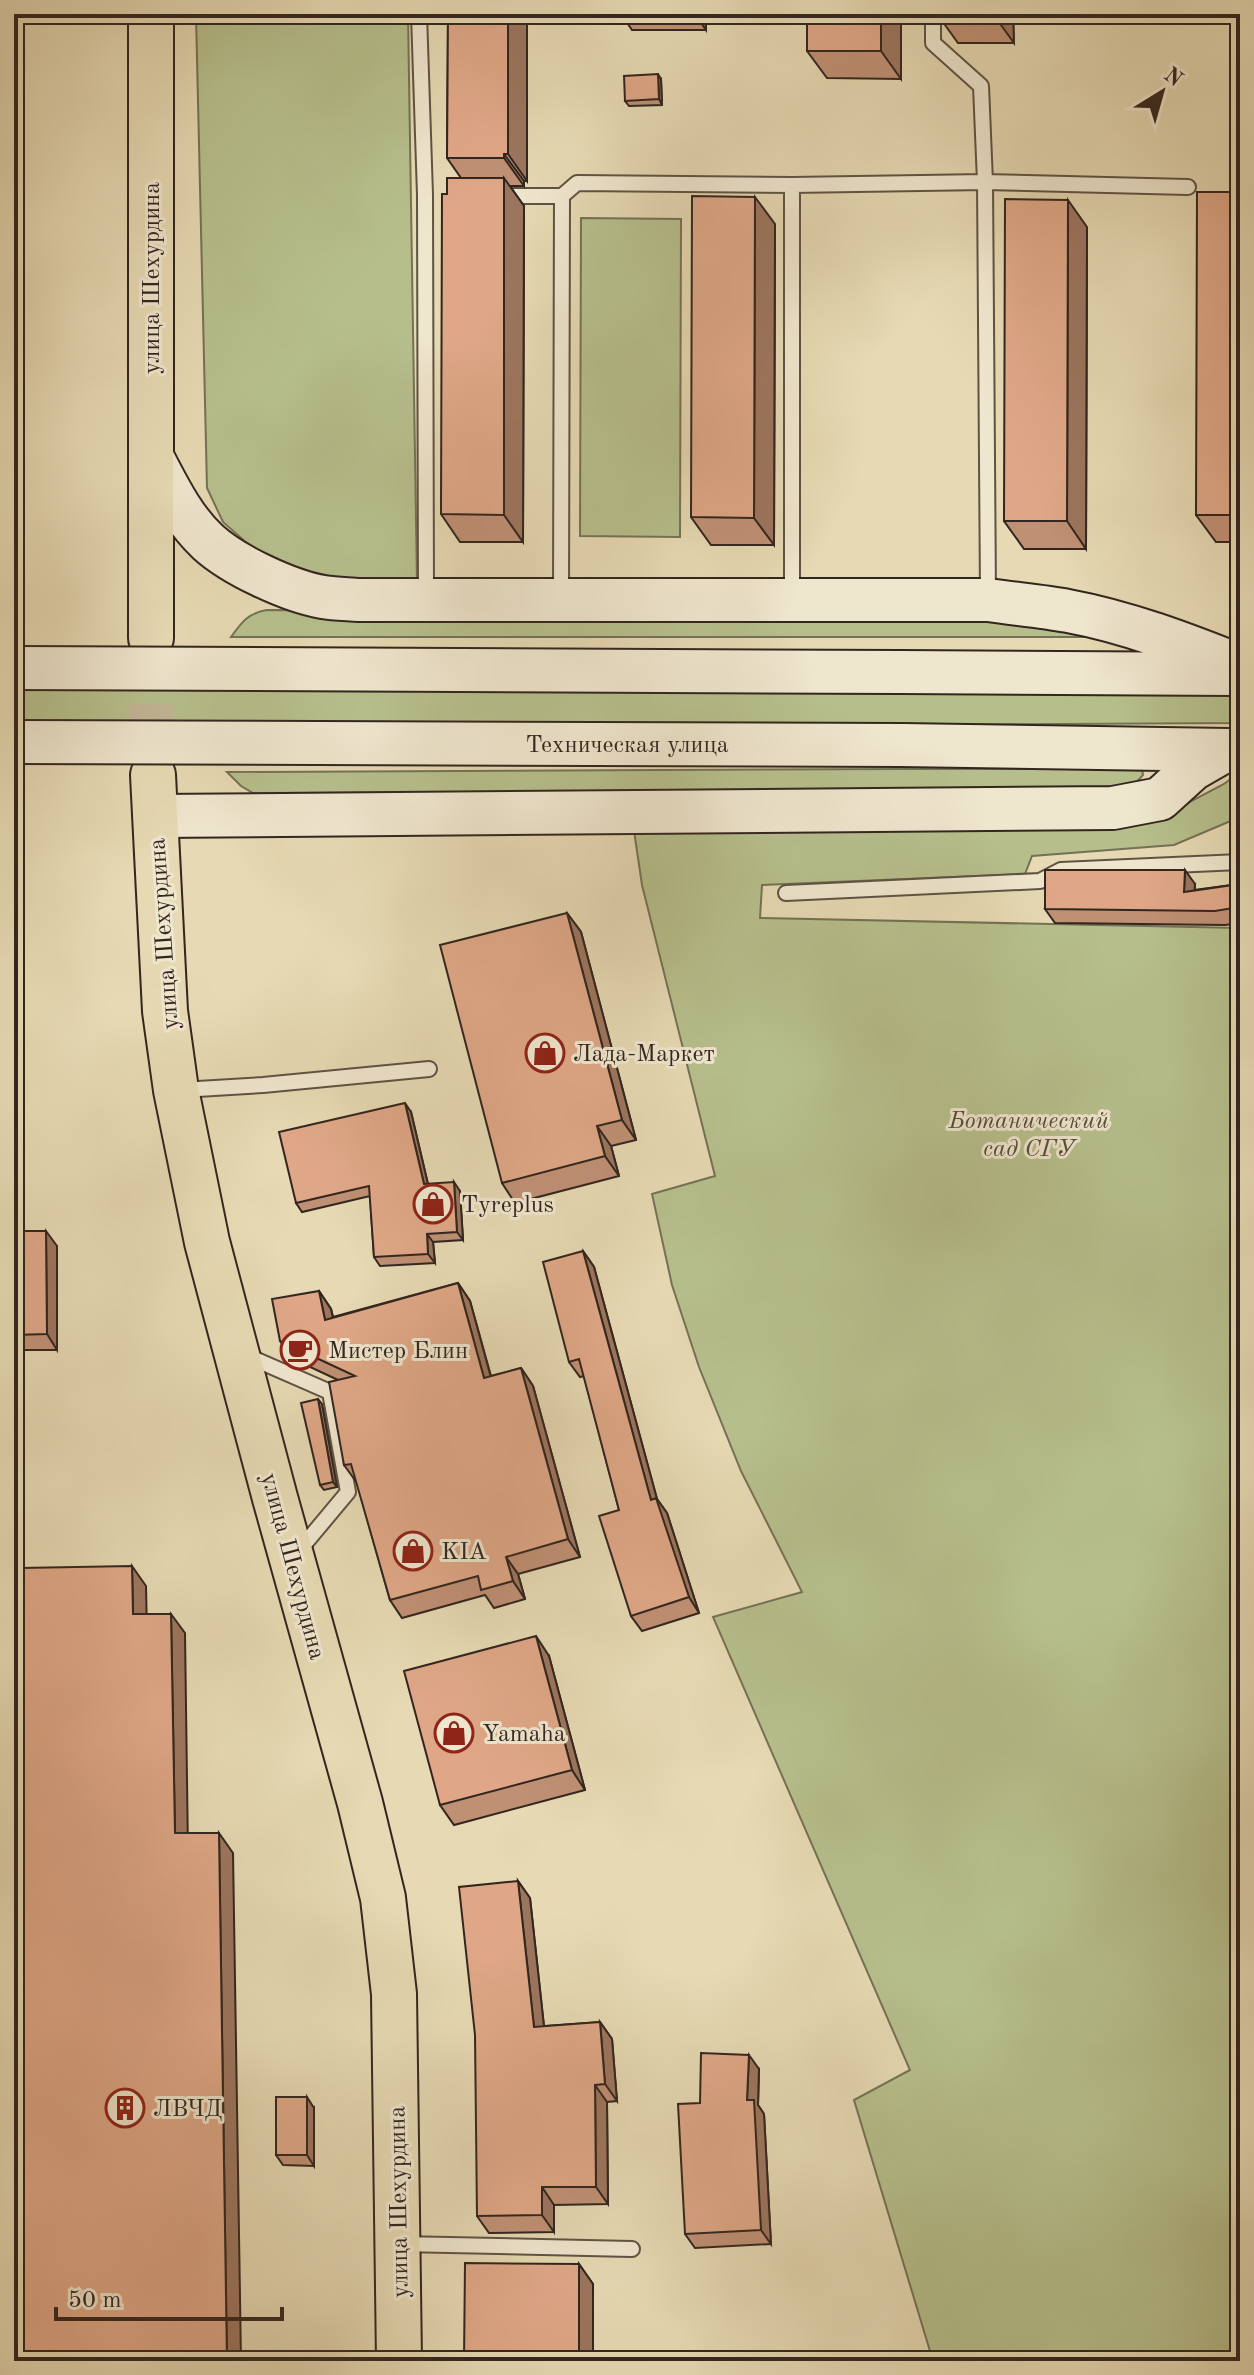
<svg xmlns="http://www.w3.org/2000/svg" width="1254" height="2375" viewBox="0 0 1254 2375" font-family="'Old Standard TT',serif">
  <rect width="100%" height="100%" fill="#e6d9b3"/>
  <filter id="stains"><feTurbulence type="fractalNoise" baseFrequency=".0025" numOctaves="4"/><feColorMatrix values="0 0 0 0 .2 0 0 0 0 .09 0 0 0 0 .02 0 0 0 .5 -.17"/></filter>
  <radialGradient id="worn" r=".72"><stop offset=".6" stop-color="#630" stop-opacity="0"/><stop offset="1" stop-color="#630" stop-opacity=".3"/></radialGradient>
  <!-- green -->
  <path fill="#b6bf8c" stroke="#747256" stroke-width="2" d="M198 14H408L417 582 291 576 249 545 223 522 207 488 196 15Z
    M581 218 681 219 680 537 580 536Z
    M267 610 985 612 1078 626 1086 637H231C242 622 248 613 267 610Z
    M14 688 1240 690V723L901 725 14 722Z
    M902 769H1142L1143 775 1135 784 1105 790 253 793 241 786 227 772Z
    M1240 772V817L1174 845 1032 856 1025 874 762 885 760 918 1240 928V2361H933L854 2100 910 2070 713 1617 802 1592 741 1471 699 1367 672 1285 652 1194 715 1176 642 885 633 824 1163 816 1224 784Z"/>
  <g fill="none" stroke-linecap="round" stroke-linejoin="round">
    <!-- primary-tunnel -->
    <path stroke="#c2b595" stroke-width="44" stroke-dasharray="44 22" stroke-linecap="butt" d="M151 638 153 775"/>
    <defs>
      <path id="lane" d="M419 14 425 195 426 597
        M933 14V43L981 86 985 182 988 596
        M498 196H562
        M792 596V185
        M561 597 562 196 577 183 792 185 985 182 1188 187
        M786 893 1040 881 1061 870 1240 862
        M181 1090 263 1085 429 1069
        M245 1355 330 1392 348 1492 297 1553
        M400 2244 632 2249"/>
      <path id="secondary" d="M151 455C167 485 182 518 208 542 233 565 289 591 323 597 335 599 348 599 360 600H988C1015 604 1042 606 1068 611 1127 622 1185 644 1240 666
        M900 672 1235 674
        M902 745 1229 750
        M155 816 1113 808 1160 799 1193 769 1226 750"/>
      <path id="primary" d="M151 638V14
        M153 775 165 1011 176 1090 207 1242 275 1498 360 1803 383 1898 394 1994 399 2361"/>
    </defs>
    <!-- lane casing -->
    <use href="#lane" stroke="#5f5344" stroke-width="18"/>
    <!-- secondary casing -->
    <use href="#secondary" stroke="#32261f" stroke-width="46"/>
    <!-- primary casing -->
    <use href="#primary" stroke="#32261f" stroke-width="48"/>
    <!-- lane -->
    <use href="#lane" stroke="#efe6ce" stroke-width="14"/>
    <!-- secondary -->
    <use href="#secondary" stroke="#efe6ce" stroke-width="42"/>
    <!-- primary -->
    <use href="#primary" stroke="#e6d9b3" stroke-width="44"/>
    <defs>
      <path id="secondary-bridge" d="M14 668 900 672
        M14 742 902 745"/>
    </defs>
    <!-- secondary-bridge casing -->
    <use href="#secondary-bridge" stroke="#32261f" stroke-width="46" stroke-linecap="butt"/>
    <!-- secondary-bridge -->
    <use href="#secondary-bridge" stroke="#efe6ce" stroke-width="42"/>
  </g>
  <!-- wall -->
  <path fill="#c09074" stroke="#32261f" stroke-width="2" d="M14 14 22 91H14Z
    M448 14H527V181H524V186H510L524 206 523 542H460L441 514 447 194 461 178 447 158Z
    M621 14H706V30H632Z
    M807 14H901V79L827 78 807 51Z
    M1013 14 1014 43H958L940 18Z
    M661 79 662 105 629 106 625 101Z
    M1240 192V542H1216L1196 515Z
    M775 224 774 545H711L691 517Z
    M1087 227 1086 549H1024L1004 521Z
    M1195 884 1194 890 1240 884V923L1225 925 1055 923 1045 909Z
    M567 913 581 932 636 1140 611 1146 619 1176 515 1203 502 1183Z
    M411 1112 428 1184 460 1191 463 1240 433 1242 435 1263 380 1266 374 1257 370 1196 302 1212 296 1203Z
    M14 1231 57 1246V1350H14Z
    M583 1251 594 1267 657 1499 667 1513 699 1613 642 1631 631 1616 619 1510 584 1376 580 1377 569 1362Z
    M458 1283 470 1301 491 1376 521 1368 533 1386 580 1557 518 1574 525 1599 494 1608 485 1595 402 1618 390 1600 357 1483 344 1465 338 1380 293 1359 280 1341 319 1291 331 1309 333 1317Z
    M322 1404 337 1487 324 1490 320 1485Z
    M549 1656 585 1790 454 1825 440 1805Z
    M518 1881 530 1898 544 2026 600 2022 612 2039 617 2101 607 2102 608 2204 554 2205V2232L489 2233 477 2216Z
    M759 2069 758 2105 764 2114 771 2244 695 2248 685 2234 700 2103Z
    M314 2108V2166L283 2165 276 2155Z
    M579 2264 593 2284V2361H464Z"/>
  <!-- shaded-wall -->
  <path fill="#9c755e" stroke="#32261f" stroke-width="2" d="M14 14H22V91L14 80Z
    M508 14H527V181L508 154Z
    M695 14H706V30Z
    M881 14H901V79L881 51Z
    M996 14H1013L1014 43 996 18Z
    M658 74 661 79 662 105 659 99Z
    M504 154 524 181V186L504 158Z
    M504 178 524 206 523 542 504 515Z
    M755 197 775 224 774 545 754 518Z
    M1068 200 1087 227 1086 549 1067 521Z
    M1185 870 1195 884 1194 906 1184 892Z
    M567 913 581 932 636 1140 622 1120Z
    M405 1103 411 1112 430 1193 424 1184Z
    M597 1126 611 1146 619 1176 605 1156Z
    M454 1182 460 1191 463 1240 457 1232Z
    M46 1231 57 1246V1350L47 1334Z
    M427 1234 433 1242 435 1263 428 1254Z
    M583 1251 594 1267 657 1499 667 1513 699 1613 689 1597 651 1500Z
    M458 1283 470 1301 496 1396 484 1378Z
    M319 1291 331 1309 337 1337 325 1320Z
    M521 1368 533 1386 580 1557 568 1539Z
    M318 1399 322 1404 337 1487 333 1482Z
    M506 1557 518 1574 525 1599 513 1581Z
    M132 1566 146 1586 147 1634 133 1614Z
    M171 1614 185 1633 188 1853 175 1833Z
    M536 1636 549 1656 585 1790 572 1770Z
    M219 1833 233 1853 241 2361H227Z
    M518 1881 530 1898 546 2045 534 2027Z
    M600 2022 612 2039 617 2101 605 2084Z
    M749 2055 759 2069 758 2105 764 2114 771 2244 761 2230 747 2100Z
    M595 2085 607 2102 608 2204 596 2187Z
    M307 2097 314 2108V2166L307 2155Z
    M542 2187 554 2205V2232L542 2215Z
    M579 2264 593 2284V2361H582L579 2357Z"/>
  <!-- building -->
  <path fill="#dfa787" stroke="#32261f" stroke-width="2" d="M448 14H508V154H504V158H447Z
    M807 14H881V51H807Z
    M940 14H996V18H940Z
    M658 74 659 99 625 101 624 76Z
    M447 178H504V515L441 514 442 194H447Z
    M1197 192H1240V515H1196Z
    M692 196 755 197 754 518 691 517Z
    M1005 199 1068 200 1067 521H1004Z
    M1045 870H1185L1184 892 1240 884V907L1215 911 1045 909Z
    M567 913 622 1120 597 1126 605 1156 502 1183 440 945Z
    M405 1103 424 1184 454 1182 457 1232 427 1234 428 1254 374 1257 369 1186 296 1203 279 1132Z
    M14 1231H46L47 1334 14 1335Z
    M583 1251 651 1500 656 1498 689 1597 631 1616 599 1516 619 1510 579 1359 569 1362 543 1262Z
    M458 1283 484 1378 521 1368 568 1539 506 1557 513 1581 481 1590 478 1576 390 1600 351 1464 344 1465 329 1382 355 1376 280 1341 272 1299 319 1291 325 1320Z
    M318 1399 333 1482 320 1485 301 1403Z
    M132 1566 133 1614H171L175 1833H219L227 2361H14V1835L24 1834 20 1568Z
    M536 1636 572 1770 440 1805 404 1671Z
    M518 1881 534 2027 600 2022 605 2084 595 2085 596 2187H542V2215L477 2216 475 2035 459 1887Z
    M701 2053 749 2055 747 2100H754L761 2230 685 2234 678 2104 700 2103Z
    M276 2097H307V2155H276Z
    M465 2263 579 2264V2357H554V2361H464Z"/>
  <!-- icons -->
  <defs>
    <symbol id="shop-ring" viewBox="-11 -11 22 22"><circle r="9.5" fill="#efe6ce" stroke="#8f2418" stroke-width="1.5"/><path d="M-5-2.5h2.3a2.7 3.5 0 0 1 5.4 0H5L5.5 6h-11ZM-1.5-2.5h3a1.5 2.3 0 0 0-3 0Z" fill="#8f2418"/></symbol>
    <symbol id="cafe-ring" viewBox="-11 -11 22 22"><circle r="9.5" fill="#efe6ce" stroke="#8f2418" stroke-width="1.5"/><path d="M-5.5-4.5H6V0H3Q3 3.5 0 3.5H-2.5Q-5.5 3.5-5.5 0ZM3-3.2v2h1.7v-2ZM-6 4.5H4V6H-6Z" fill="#8f2418"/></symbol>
    <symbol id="building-ring" viewBox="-11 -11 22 22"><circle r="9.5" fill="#efe6ce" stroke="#8f2418" stroke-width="1.5"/><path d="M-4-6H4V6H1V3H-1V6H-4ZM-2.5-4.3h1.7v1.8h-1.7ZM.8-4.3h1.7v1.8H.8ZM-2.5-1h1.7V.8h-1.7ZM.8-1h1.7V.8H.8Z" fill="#8f2418"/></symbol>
  </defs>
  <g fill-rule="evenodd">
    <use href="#shop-ring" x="523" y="1031" width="44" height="44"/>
    <use href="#shop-ring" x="411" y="1182" width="44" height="44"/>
    <use href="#cafe-ring" x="278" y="1328" width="44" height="44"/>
    <use href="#shop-ring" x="391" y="1529" width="44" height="44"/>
    <use href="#shop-ring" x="432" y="1711" width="44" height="44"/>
    <use href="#building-ring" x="103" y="2086" width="44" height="44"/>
  </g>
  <g text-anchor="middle" stroke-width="6" stroke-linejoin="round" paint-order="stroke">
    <!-- street labels -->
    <g font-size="24" fill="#32261f" stroke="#efe6ce">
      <text transform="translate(151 278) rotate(-90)" y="8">улица Шехурдина</text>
      <text x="627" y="752">Техническая улица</text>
      <text transform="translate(163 934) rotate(-94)" y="8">улица Шехурдина</text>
      <text transform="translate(294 1566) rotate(75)" y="8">улица Шехурдина</text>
      <text transform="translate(398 2202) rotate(-91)" y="8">улица Шехурдина</text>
    </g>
    <!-- poi labels -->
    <g font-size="24" fill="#32261f" stroke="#efe6ce" text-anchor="start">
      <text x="573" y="1061">Лада-Маркет</text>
      <text x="461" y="1212">Tyreplus</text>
      <text x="328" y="1358">Мистер Блин</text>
      <text x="441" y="1559">KIA</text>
      <text x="482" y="1741">Yamaha</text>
      <text x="153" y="2116">ЛВЧД</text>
    </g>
    <!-- park labels -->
    <g font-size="24" font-style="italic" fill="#534c3a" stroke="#efe6ce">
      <text x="1029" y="1128">Ботанический<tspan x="1029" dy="28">сад СГУ</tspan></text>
    </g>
  </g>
  <!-- margin -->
  <rect width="1254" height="2375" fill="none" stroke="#e6d9b3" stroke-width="48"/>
  <rect x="16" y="16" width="1222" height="2343" fill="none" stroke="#32261f" stroke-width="4"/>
  <rect x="24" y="24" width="1206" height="2327" fill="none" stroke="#32261f" stroke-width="2"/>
  <!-- north arrow -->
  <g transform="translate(1162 92) rotate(37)" stroke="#efe6ce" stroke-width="6" paint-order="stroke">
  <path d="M0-6L14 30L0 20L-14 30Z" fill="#32261f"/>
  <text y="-12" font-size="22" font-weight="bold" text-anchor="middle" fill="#32261f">N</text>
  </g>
  <!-- scale -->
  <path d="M56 2307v12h226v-12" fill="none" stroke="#32261f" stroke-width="4"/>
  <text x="68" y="2307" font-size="24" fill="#32261f" stroke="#efe6ce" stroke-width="6" paint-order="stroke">50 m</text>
  <rect width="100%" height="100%" filter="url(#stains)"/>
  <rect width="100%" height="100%" fill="url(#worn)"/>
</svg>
